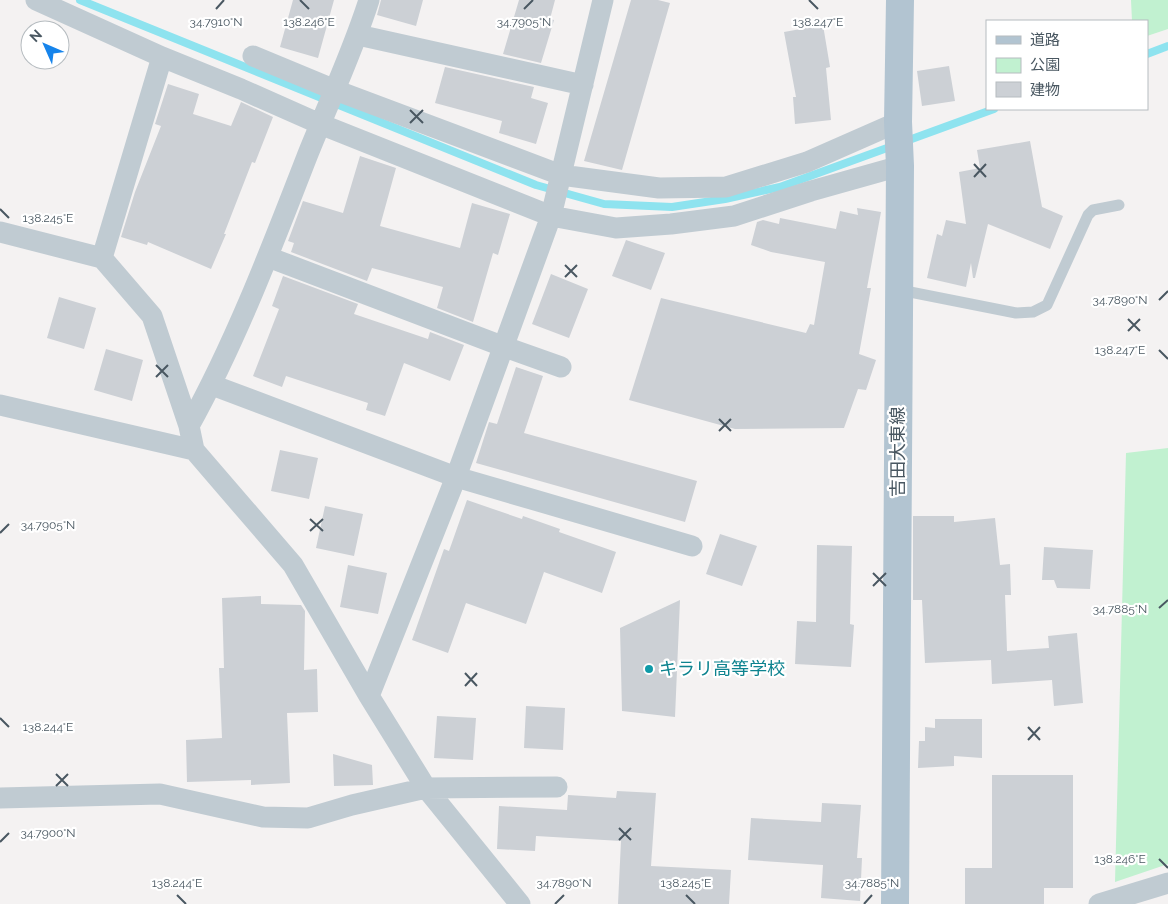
<svg xmlns="http://www.w3.org/2000/svg" width="1168" height="904" viewBox="0 0 1168 904" font-family="Raleway,'Noto Sans JP',sans-serif">
  <rect width="100%" height="100%" fill="#f4f2f2"/>
  <!-- green -->
  <path fill="#c1f1d0" d="M1131 0H1168V29L1147 36V21H1132Z
    M1168 448V864L1115 882 1126 453Z"/>
  <g fill="none" stroke-linecap="round" stroke-linejoin="round">
    <!-- stream -->
    <path stroke="#8ee3ef" stroke-width="8" d="M80 0 536 185 604 204 672 207 725 199 780 187 994 109
      M1147 54 1168 46"/>
  </g>
  <!-- building -->
  <path fill="#ccd0d5" d="M293 0H334L318 58 280 47Z
    M381 0H423L416 26 377 15Z
    M519 0H555L550 19 554 20 541 63 503 54Z
    M631 0H658L670 3 622 170 584 161Z
    M823 25 830 67 826 68 831 120 795 124 793 97H796L784 32Z
    M949 66 955 101 922 106 917 71Z
    M445 67 534 87 531 98 548 103 536 144 499 133 502 121 435 103Z
    M168 84 199 94 193 114 231 126 241 102 273 117 255 163 252 162 224 234H226L211 269 148 242 147 245 121 237 135 192 161 126 155 124Z
    M1030 141 1042 207 1063 216 1050 249 988 224 975 278H973L971 263 966 287 927 278 937 234 942 236 946 220 966 224 959 172 980 168 977 150Z
    M360 156 396 168 380 226 460 248 472 203 510 214 498 255 493 253 473 322 437 308 443 287 372 268 367 281 291 252 294 243 288 241 303 201 343 213Z
    M857 208 881 212 867 288H871L859 354 876 360 866 390 858 389 844 428 735 429 629 400 661 298 806 333 810 324 814 325 825 262 771 252 751 245 757 222 763 220 779 224 780 218 836 229 840 211 858 215Z
    M626 240 665 253 651 290 612 276Z
    M551 274 588 289 569 338 532 324Z
    M283 276 358 304 354 314 428 339 430 332 464 345 450 381 404 363 385 416 366 410 368 403 286 376 282 387 253 376 279 309 272 306Z
    M59 297 96 308 84 349 47 338Z
    M106 349 143 360 132 401 94 390Z
    M516 367 543 376 524 433 697 481 685 522 476 463 489 422 497 424Z
    M280 450 318 458 309 499 271 491Z
    M467 500 522 519 523 516 560 529 559 532 616 552 602 593 544 572 526 624 466 603 448 653 412 640 444 549 449 551Z
    M325 506 363 514 354 556 316 548Z
    M913 516H954V522L995 518 1000 565 1010 564 1011 595H1005L1007 651 1049 648 1048 636 1077 633 1083 703 1054 706 1052 680 992 684 991 660 925 663 922 600H913Z
    M720 534 757 546 742 586 706 574Z
    M817 545 852 546 850 624 854 625 851 667 795 664 797 621 816 622Z
    M1044 547 1093 550 1090 589 1057 588 1054 580H1042Z
    M348 565 387 573 378 614 340 607Z
    M261 596V604L301 605 305 611 304 670 317 669 318 712 287 713 290 783 251 785V780L187 782 186 740 222 738 219 668H224L222 598Z
    M680 600 675 717 622 711 620 628Z
    M526 706 565 708 563 750 524 748Z
    M437 716 476 718 473 760 434 758Z
    M935 719H982V758L954 756V766L918 768 919 741H925V727L935 728Z
    M333 754 372 765 373 785 334 786Z
    M992 775H1073V888H1044V904H965V868H992Z
    M617 791 656 793 651 866 731 870 729 904H618L621 841 536 836 535 851 497 849 499 806 567 810 568 795 616 798Z
    M822 803 861 805 857 858H862L860 901 821 898 823 865 748 860 751 818 821 822Z"/>
  <g fill="none" stroke-linecap="round" stroke-linejoin="round">
    <!-- service -->
    <path stroke="#c0cbd2" stroke-width="11" d="M900 290 1016 313 1033 312 1047 305 1088 215 1093 210 1119 205"/>
    <!-- minor -->
    <path stroke="#c0cbd2" stroke-width="21" d="M36 0 162 57 241 89 320 124 551 216 616 228 671 224 734 216 811 191 900 166
      M358 35 583 85
      M253 56 335 90 561 175 659 188 726 187 807 162 898 122
      M0 232 102 258 152 316 189 426 194 450 293 565 369 696 426 788 520 904
      M268 257 502 346 561 367
      M102 258 162 57
      M212 385 456 477 692 546
      M0 405 194 450
      M189 426C236 341 271 249 306 159 327 106 352 54 369 0
      M369 696 456 477 551 216 603 0
      M0 798 160 794 263 817 308 818 352 805 426 788 557 787
      M1099 904 1168 883"/>
    <!-- primary -->
    <path stroke="#b2c4d1" stroke-width="28" d="M895 904 900 166 898 122 900 0"/>
  </g>
  <!-- ticks -->
  <path fill="none" stroke="#495761" stroke-width="2" d="M300 0 309 9M809 0 818 9M216 9 224 0M524 9 533 0M410 110 423 123M410 123 423 110M974 164 986 177M974 177 986 164M0 209 9 218M565 265 577 277M565 277 577 265M1159 300 1168 291M1128 319 1140 331M1128 331 1140 319M1159 350 1168 359M156 365 168 377M156 377 168 365M719 419 731 431M719 431 731 419M310 519 323 531M310 531 323 519M0 533 9 524M873 573 886 586M873 586 886 573M1159 608 1168 600M465 673 477 686M465 686 477 673M0 718 9 727M1028 727 1040 740M1028 740 1040 727M56 774 68 786M56 786 68 774M619 828 631 840M619 840 631 828M0 842 9 833M1159 859 1168 868M177 895 186 904M686 895 695 904M555 904 564 895M864 904 872 895"/>
  <!-- markers -->
  <circle fill="#0f9aa8" stroke="#fff" stroke-width="2" cx="649" cy="669" r="5"/>
  <g text-anchor="middle" stroke-width="4.5" stroke-linejoin="round" paint-order="stroke">
    <!-- street labels -->
    <g font-size="18" fill="#495761" stroke="#fff">
      <text transform="translate(898 452) rotate(-90)" y="6">吉田大東線</text>
    </g>
    <!-- culture labels -->
    <g font-size="18" fill="#0d838f" stroke="#fff" text-anchor="start">
      <text x="659" y="675">キラリ高等学校</text>
    </g>
  </g>
  <g font-size="12" text-anchor="middle" fill="#495761" stroke="#fff" stroke-width="4.5" stroke-linejoin="round" paint-order="stroke">
    <text x="216" y="26">34.7910°N</text>
    <text x="309" y="26">138.246°E</text>
    <text x="524" y="26">34.7905°N</text>
    <text x="818" y="26">138.247°E</text>
    <text x="48" y="222">138.245°E</text>
    <text x="1120" y="304">34.7890°N</text>
    <text x="1120" y="354">138.247°E</text>
    <text x="48" y="529">34.7905°N</text>
    <text x="1120" y="613">34.7885°N</text>
    <text x="48" y="731">138.244°E</text>
    <text x="48" y="837">34.7900°N</text>
    <text x="1120" y="863">138.246°E</text>
    <text x="564" y="887">34.7890°N</text>
    <text x="872" y="887">34.7885°N</text>
    <text x="177" y="887">138.244°E</text>
    <text x="686" y="887">138.245°E</text>
  </g>
  <!-- legend -->
  <rect x="986" y="20" width="162" height="90" fill="#ffffff" stroke="#b6bcc0"/>
  <rect x="996" y="36" width="25" height="8" fill="#b2c4d1" stroke="#b6bcc0"/>
  <text x="1030" y="45" font-size="15" fill="#495761">道路</text>
  <rect x="996" y="58" width="25" height="15" fill="#c1f1d0" stroke="#b6bcc0"/>
  <text x="1030" y="70" font-size="15" fill="#495761">公園</text>
  <rect x="996" y="82" width="25" height="15" fill="#ccd0d5" stroke="#b6bcc0"/>
  <text x="1030" y="95" font-size="15" fill="#495761">建物</text>
  <!-- north arrow -->
  <g transform="translate(45 45) rotate(315)"><circle r="24" fill="#ffffff" stroke="#b6bcc0"/>
  <path d="M0-4L9 19L0 12L-9 19Z" fill="#1684eb"/>
  <text y="-8" font-size="14" font-weight="bold" text-anchor="middle" fill="#495761">N</text>
  </g>
</svg>
